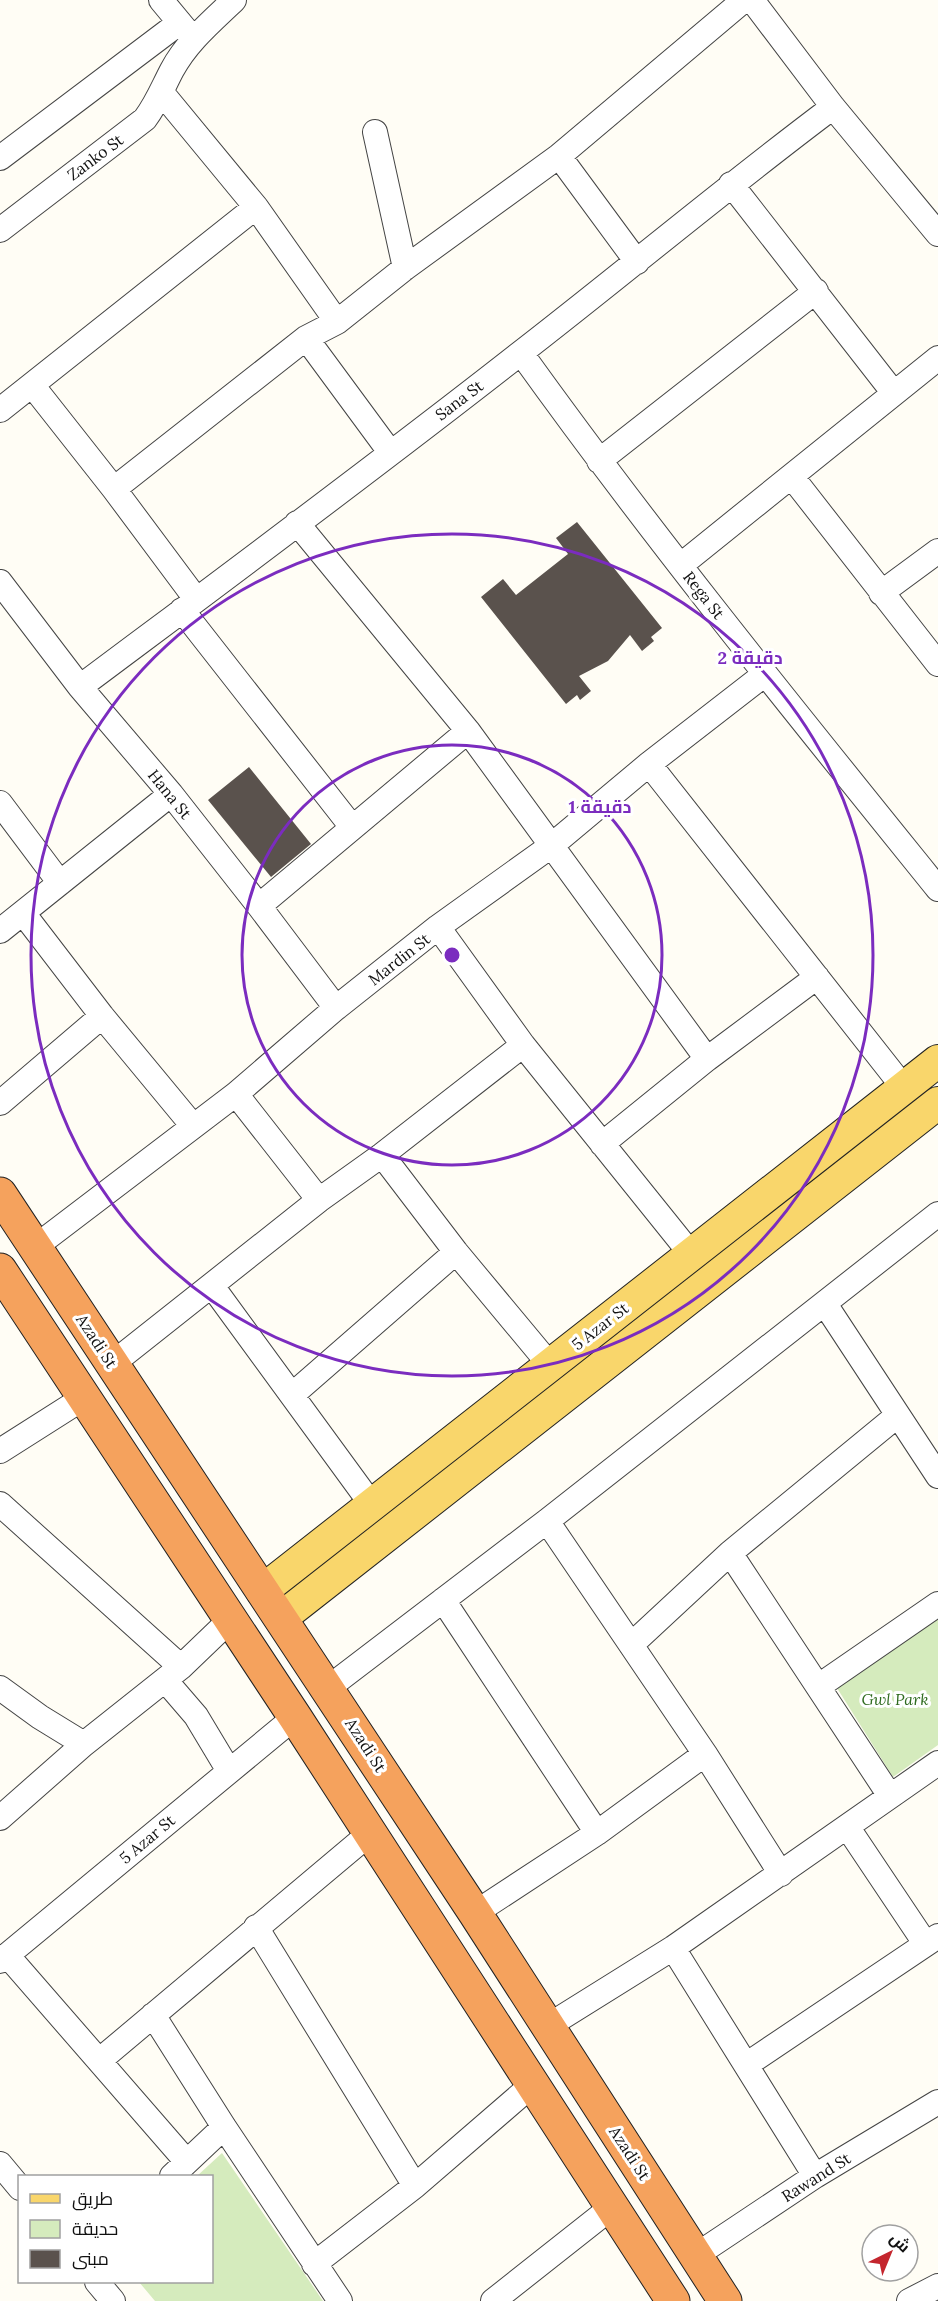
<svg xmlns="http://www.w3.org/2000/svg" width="938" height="2301" viewBox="0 0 938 2301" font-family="Lora,Cairo,serif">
  <rect width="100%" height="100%" fill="#fffdf5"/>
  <!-- green -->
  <path fill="#d5ebbd" d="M938 1617V1745L893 1777 837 1688Z
    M222 2153 323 2301H155L139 2282H212V2176H197Z"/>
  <!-- building -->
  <path fill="#5a524d" d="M577 522 662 628 651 637 654 641 642 651 630 635 608 661 579 676 591 691 580 700 577 695 566 704 481 597 503 579 516 595 568 554 556 538Z
    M249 767 311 844 271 877 208 800Z"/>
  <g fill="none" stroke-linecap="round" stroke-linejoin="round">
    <defs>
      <path id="minor" d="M161 0 190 35
        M752 0 833 107 938 234
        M375 132 405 268
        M559 156 637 262
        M0 158 179 23
        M731 184 893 392
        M0 230 145 119C157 103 163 87 172 70 187 42 211 22 234 0
        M337 322 405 268 559 156 744 0
        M306 338 390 452
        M521 353C653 537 796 713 938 889
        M32 385 114 489 196 599
        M0 410 256 207
        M599 461 816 291
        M792 477 938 664
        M114 489 306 338 337 322 256 207 162 93
        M297 523 468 731 707 1059
        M681 565 938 358
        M0 582 80 687 171 794 259 906 336 1008
        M881 593 938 551
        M182 610 352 827
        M80 687C227 577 374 468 518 355 624 273 726 187 833 107
        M649 764 904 1088
        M0 803 60 883
        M259 906 468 731
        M23 913 102 1016 193 1126
        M438 927 523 1045 691 1254
        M0 931 171 794
        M236 1094 319 1200
        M0 1103 102 1016
        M602 1144 707 1059 817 977
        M382 1155 456 1252 550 1365
        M35 1247 236 1094 336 1008 438 927 551 846 649 764 765 674
        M212 1286 372 1505
        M825 1304 938 1476
        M112 1364 319 1200 382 1155 523 1045
        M292 1395 456 1252
        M0 1451 85 1397
        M0 1504 181 1667
        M547 1521 705 1754 781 1874
        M730 1553 890 1796
        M443 1600 597 1833
        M631 1645 730 1553 898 1415
        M165 1680 196 1716 229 1771
        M819 1686 938 1604
        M0 1688 40 1717 84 1744
        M328 1688 547 1521 938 1214
        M0 1818 84 1744 181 1667 231 1619
        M848 1828 925 1943
        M475 1913 597 1833 705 1754
        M256 1927 415 2186
        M673 1948 815 2176
        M7 1955 187 2162
        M0 1961 295 1717
        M153 2015 224 2127 340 2301
        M548 2026 673 1948 938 1763
        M100 2060 369 1834
        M746 2065 938 1936
        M0 2164 20 2188
        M172 2176 224 2127
        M695 2256 815 2176 938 2102
        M314 2264 415 2186 532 2085
        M97 2282 113 2301
        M493 2301 612 2207
        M909 2301 938 2286"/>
      <path id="major" d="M262 1591 938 1061
        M281 1618 938 1103"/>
      <path id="highway" d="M0 1194 475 1913 725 2301
        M0 1270 295 1717 673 2301"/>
    </defs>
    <!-- minor casing -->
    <use href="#minor" stroke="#444" stroke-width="26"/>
    <!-- major casing -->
    <use href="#major" stroke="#222" stroke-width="34"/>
    <!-- highway casing -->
    <use href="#highway" stroke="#222" stroke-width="35"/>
    <!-- minor -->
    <use href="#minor" stroke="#fff" stroke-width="24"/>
    <!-- major -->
    <use href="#major" stroke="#f9d66b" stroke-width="32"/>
    <!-- highway -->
    <use href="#highway" stroke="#f5a25d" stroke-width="33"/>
  </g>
  <!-- distance rings -->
  <g fill="none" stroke="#7b2cbf" stroke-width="3">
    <circle cx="452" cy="955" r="210"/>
    <circle cx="452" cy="955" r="421"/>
  </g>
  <g text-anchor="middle" stroke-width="6" stroke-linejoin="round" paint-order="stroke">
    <!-- street labels -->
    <g font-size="16" fill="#111" stroke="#fff">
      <text transform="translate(95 157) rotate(-37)" y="6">Zanko St</text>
      <text transform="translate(459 400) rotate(-37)" y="6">Sana St</text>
      <text transform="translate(704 595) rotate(52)" y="6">Rega St</text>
      <text transform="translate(170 794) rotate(51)" y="6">Hana St</text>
      <text transform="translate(399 959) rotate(-38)" y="6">Mardin St</text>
      <text transform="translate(600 1326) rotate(-38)" y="6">5 Azar St</text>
      <text transform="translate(97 1341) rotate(57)" y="6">Azadi St</text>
      <text transform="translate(366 1745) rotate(57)" y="6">Azadi St</text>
      <text transform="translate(147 1839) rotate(-40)" y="6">5 Azar St</text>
      <text transform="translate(630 2153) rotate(57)" y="6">Azadi St</text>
      <text transform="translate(816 2177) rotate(-32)" y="6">Rawand St</text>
    </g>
    <!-- park labels -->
    <g font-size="16" font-style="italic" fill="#2f6b1f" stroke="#fff">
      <text x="895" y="1705">Gwl Park</text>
    </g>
  </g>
  <circle cx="452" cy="955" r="9" fill="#7b2cbf" stroke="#fff" stroke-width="3"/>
  <g font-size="18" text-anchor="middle" font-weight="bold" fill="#7b2cbf" stroke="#fff" stroke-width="6" stroke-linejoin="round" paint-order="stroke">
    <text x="750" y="664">2 دقيقة</text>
    <text x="600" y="813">1 دقيقة</text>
  </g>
  <!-- legend -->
  <rect x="18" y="2175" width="195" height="108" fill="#ffffff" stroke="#a0a0a0" stroke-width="1.5"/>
  <rect x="30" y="2194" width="30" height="9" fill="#f9d66b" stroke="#a0a0a0" stroke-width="1.5"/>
  <text x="72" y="2205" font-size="18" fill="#111111">طريق</text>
  <rect x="30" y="2220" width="30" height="18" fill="#d5ebbd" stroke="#a0a0a0" stroke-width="1.5"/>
  <text x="72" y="2235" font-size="18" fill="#111111">حديقة</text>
  <rect x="30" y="2250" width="30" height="18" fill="#5a524d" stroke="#a0a0a0" stroke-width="1.5"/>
  <text x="72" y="2265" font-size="18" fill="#111111">مبنى</text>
  <!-- north arrow -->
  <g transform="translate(890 2253) rotate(43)"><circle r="28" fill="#ffffff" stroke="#a0a0a0" stroke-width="1.5"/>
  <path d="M0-4.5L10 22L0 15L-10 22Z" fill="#c4262e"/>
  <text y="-9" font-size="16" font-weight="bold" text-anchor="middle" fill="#111111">ش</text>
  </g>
</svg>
